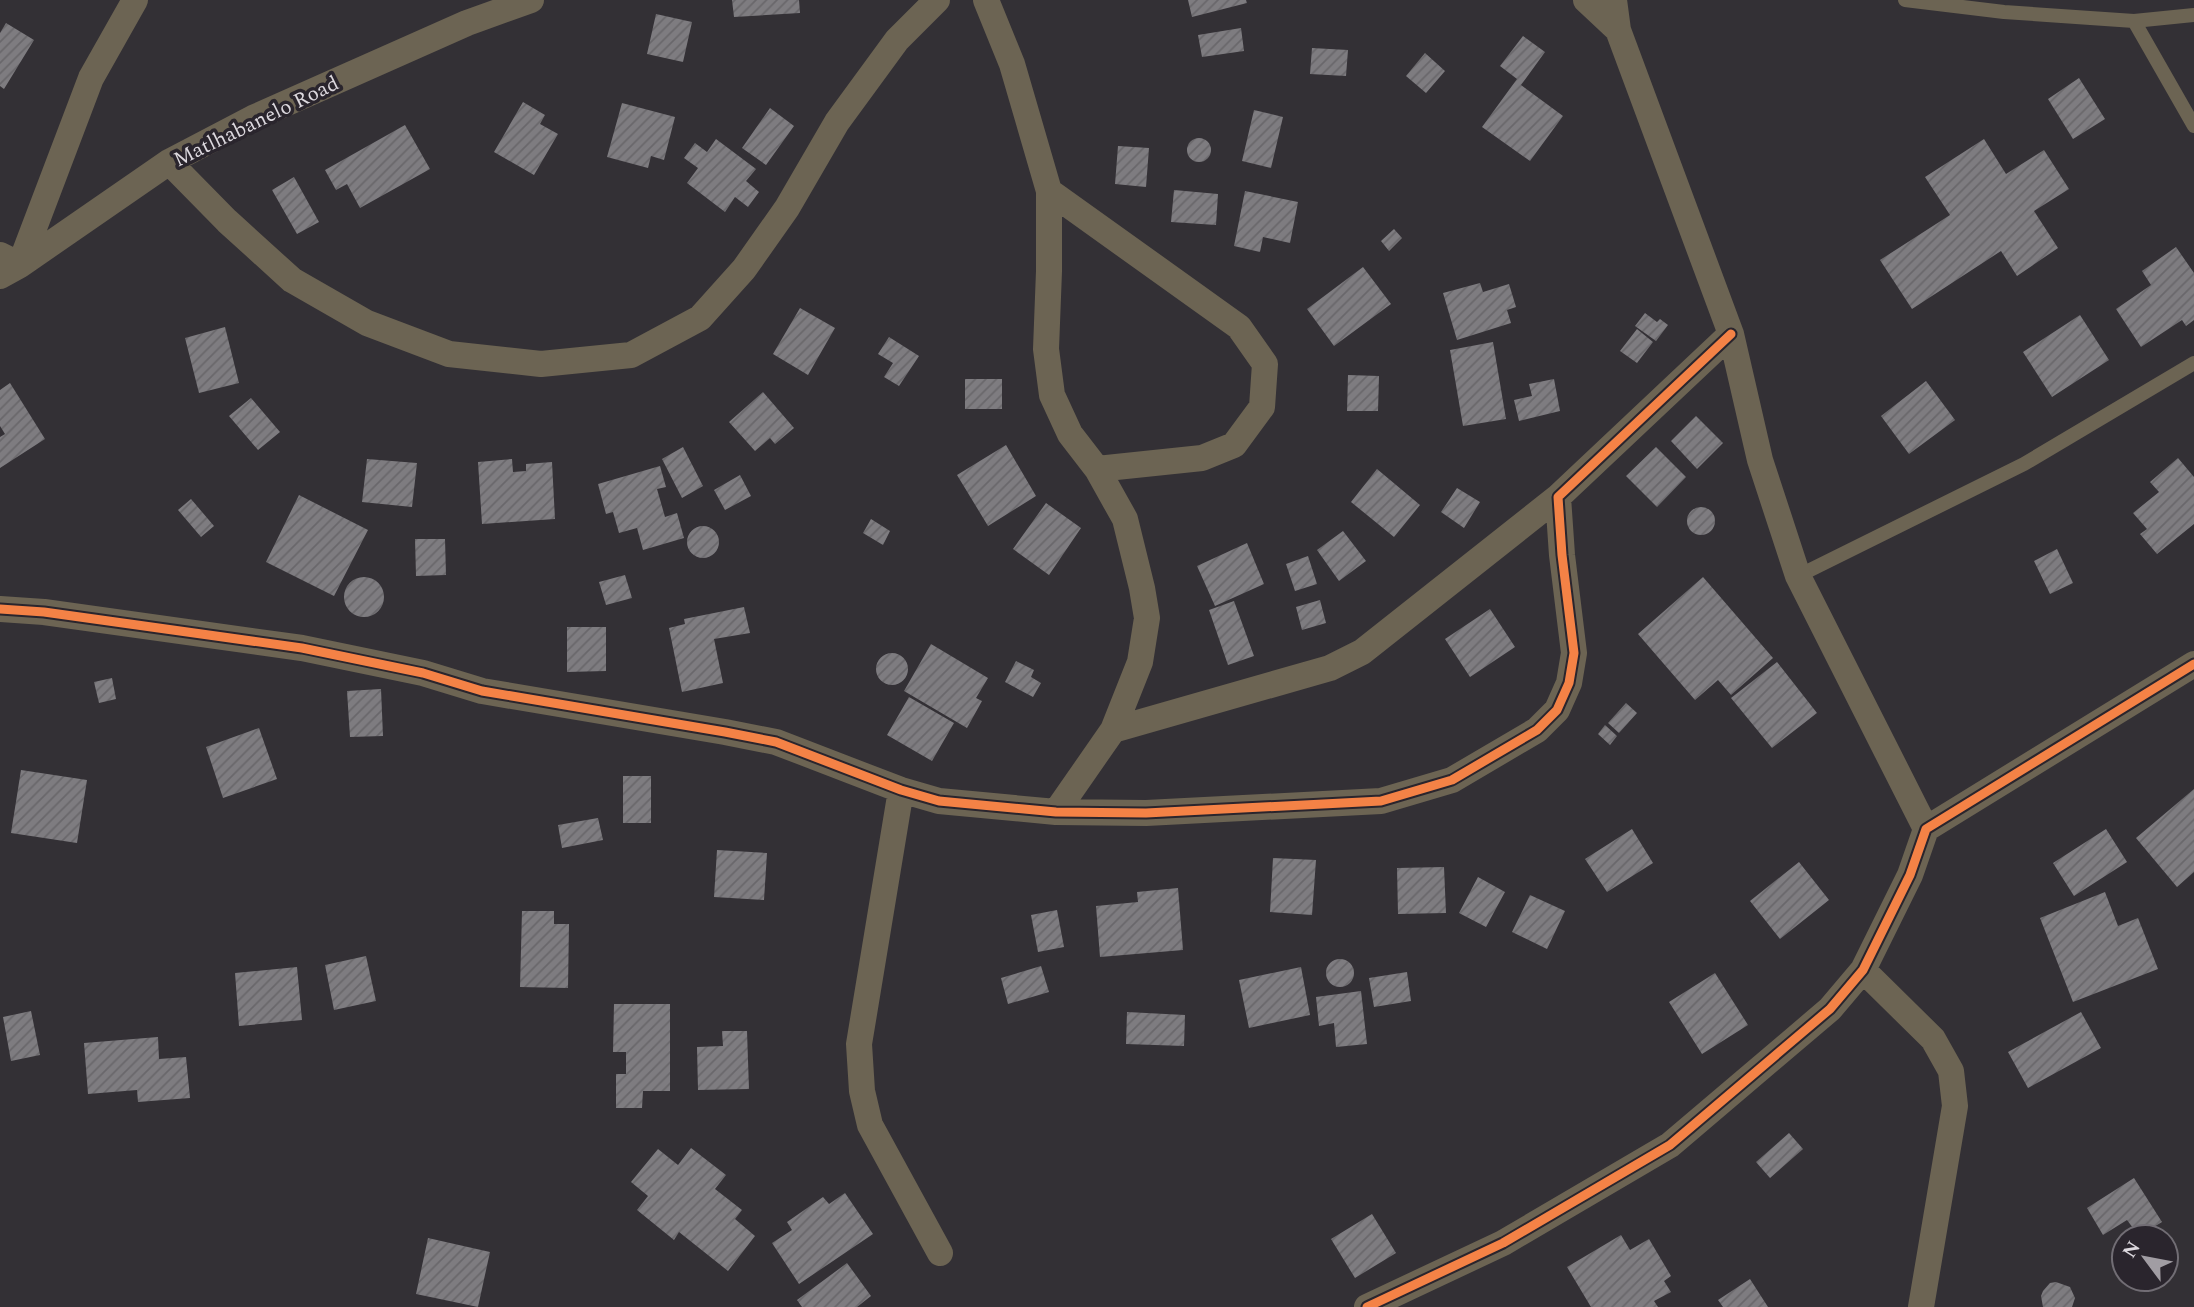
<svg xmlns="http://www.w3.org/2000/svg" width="2194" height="1307" viewBox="0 0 2194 1307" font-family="Spectral,serif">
  <defs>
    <pattern id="building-hatch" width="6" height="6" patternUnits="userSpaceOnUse" patternTransform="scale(1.75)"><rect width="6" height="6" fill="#7e7c80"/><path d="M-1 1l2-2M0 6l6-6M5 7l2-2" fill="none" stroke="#69676b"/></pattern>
  </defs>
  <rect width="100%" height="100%" fill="#333035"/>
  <!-- building -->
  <path fill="url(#building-hatch)" d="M732 0H799L800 13 734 17Z
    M1188 0H1246L1247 3 1192 17Z
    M656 14 692 22 683 62 647 54Z
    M6 23 34 40 4 89 0 86V33Z
    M1241 28 1244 51 1202 57 1198 35Z
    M1523 36 1545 52 1521 85 1563 116 1530 161 1482 127 1517 79 1500 66Z
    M1312 48 1348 50 1346 76 1310 74Z
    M1425 53 1445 71 1426 93 1406 76Z
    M2079 78 2105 119 2073 139 2048 99Z
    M523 102 545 115 540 124 558 134 534 175 494 152Z
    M622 103 675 117 664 160 651 156 648 168 607 157Z
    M770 108 794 126 766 165 742 148Z
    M1254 110 1283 117 1271 168 1242 161Z
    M405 125 430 169 360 208 347 184 336 190 325 170Z
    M1187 150a12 12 0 1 1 24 0a12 12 0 1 1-24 0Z
    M716 139 756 169 746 181 759 192 748 207 735 197 725 212 687 183 698 168 684 158 695 143 707 152Z
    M1984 139 2006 174 2044 150 2069 189 2034 211 2058 248 2017 276 2001 251 1912 309 1880 260 1950 215 1925 177Z
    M1118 146 1149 148 1146 187 1115 184Z
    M294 177 319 222 297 234 272 190Z
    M1174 190 1218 194 1216 225 1171 222Z
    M1245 191 1298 202 1290 243 1263 237 1260 252 1234 246Z
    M1394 229 1402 238 1389 251 1381 241Z
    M2176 247 2194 273V320L2186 326 2182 320 2141 347 2116 309 2151 285 2142 271Z
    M1363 267 1391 304 1334 346 1307 309Z
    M1480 283 1483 292 1509 284 1516 307 1507 310 1511 323 1457 340 1443 293Z
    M800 308 835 328 808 375 773 354Z
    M1645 313 1657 322 1660 319 1668 325 1656 341 1635 326Z
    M2080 315 2109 360 2052 397 2023 352Z
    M225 327 239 383 199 393 185 338Z
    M1637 329 1653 342 1637 363 1620 351Z
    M889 337 919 356 899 386 884 377 893 363 878 354Z
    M1493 342 1506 419 1463 426 1450 350Z
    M1348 375 1379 376 1378 411H1347Z
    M965 379H1002V409H965Z
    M1554 379 1560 411 1519 421 1514 400 1532 396 1529 384Z
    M1926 381 1955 420 1909 454 1881 416Z
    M10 383 45 439 0 468V437L5 434 0 426V390Z
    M763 392 794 428 775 444 770 438 755 451 729 422Z
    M251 398 280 432 258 450 229 416Z
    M1696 416 1723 443 1697 469 1671 441Z
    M1006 445 1036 496 988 526 957 475Z
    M683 447 703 486 682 498 662 459Z
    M1656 447 1686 477 1657 507 1626 476Z
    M2178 458 2194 477V524L2157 554 2140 534 2147 529 2133 513 2159 492 2150 482Z
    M367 459 417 463 412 507 362 502Z
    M512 459 513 472 526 471V464L552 462 555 519 482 524 478 462Z
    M660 466 666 487 657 489 665 517 677 513 684 538 643 550 637 528 619 533 613 512 606 514 598 484Z
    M1377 469 1420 505 1394 537 1351 502Z
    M740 475 751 496 725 510 714 490Z
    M1457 488 1480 502 1464 528 1441 512Z
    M299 495 368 530 334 596 266 562Z
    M191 499 214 526 201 537 178 510Z
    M1046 503 1081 528 1049 575 1013 549Z
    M1687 521a14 14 0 1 1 28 0a14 14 0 1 1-28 0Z
    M871 519 890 531 883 545 863 533Z
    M687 542a16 16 0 1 1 32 0a16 16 0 1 1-32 0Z
    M1343 531 1366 561 1339 581 1317 550Z
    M415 539H445L446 575 416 576Z
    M1247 543 1264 584 1215 606 1197 566Z
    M2057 549 2073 583 2050 594 2034 561Z
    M1308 556 1317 584 1295 591 1286 564Z
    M625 575 632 598 606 605 599 582Z
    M1703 577 1773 658 1731 695 1718 680 1695 700 1638 634Z
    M344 597a20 20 0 1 1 40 0a20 20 0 1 1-40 0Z
    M1320 600 1326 623 1302 630 1296 607Z
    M1234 601 1254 656 1228 665 1209 610Z
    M744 607 750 633 714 639 723 683 682 692 669 628 685 624 684 619Z
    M1490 609 1515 647 1470 677 1445 639Z
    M567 627H606V671L567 672Z
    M931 644 988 678 976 698 982 701 967 728 904 691Z
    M876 669a16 16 0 1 1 32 0a16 16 0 1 1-32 0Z
    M1016 661 1034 670 1031 677 1041 683 1033 697 1005 682Z
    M1777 662 1817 713 1772 748 1731 698Z
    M112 678 116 699 99 703 94 682Z
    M381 689 383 736 350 737 347 691Z
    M909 697 954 723 932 761 887 735Z
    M1626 703 1637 713 1619 733 1608 723Z
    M1605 725 1617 736 1610 745 1598 734Z
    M259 728 277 779 223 798 206 747Z
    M21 770 87 780 77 843 11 833Z
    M623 776H651V823H623Z
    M2194 789V872L2177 887 2136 838Z
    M598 818 603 840 562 848 558 825Z
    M1632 829 1653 863 1607 892 1585 859Z
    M2106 829 2127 862 2074 896 2053 863Z
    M717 850 767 853 764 900 714 897Z
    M1273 858 1316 860 1312 915 1270 912Z
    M1799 862 1829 900 1780 939 1750 901Z
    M1444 867 1446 913 1398 914 1397 868Z
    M1478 877 1505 892 1486 927 1459 913Z
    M1178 888 1183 950 1100 957 1096 906 1138 902 1137 892Z
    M2105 892 2118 926 2138 918 2158 969 2073 1002 2040 918Z
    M1530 895 1565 911 1547 949 1512 932Z
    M1057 910 1064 947 1038 952 1031 915Z
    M522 911H554V924H569L568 988 520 987Z
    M366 956 376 1001 334 1010 325 965Z
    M1326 973a14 14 0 1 1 28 0a14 14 0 1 1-28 0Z
    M1041 966 1049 992 1008 1004 1001 978Z
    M297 967 302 1020 239 1026 235 973Z
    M1301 967 1310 1015 1249 1028 1239 980Z
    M1407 972 1411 1001 1374 1007 1369 978Z
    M1715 973 1748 1025 1702 1054 1669 1002Z
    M1361 991 1367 1044 1336 1047 1334 1023 1319 1026 1316 997Z
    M614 1004H670V1091H643L642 1108H616V1074H626V1052H613Z
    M31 1011 40 1055 11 1061 3 1017Z
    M1127 1012 1185 1015 1184 1046 1126 1044Z
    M2081 1012 2101 1048 2028 1088 2008 1052Z
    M722 1031H747L749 1089 698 1090 697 1047 723 1046Z
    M158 1037 159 1059 186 1057 190 1098 138 1102 137 1090 88 1094 84 1043Z
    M1789 1133 1803 1149 1770 1178 1756 1162Z
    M691 1148 726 1175 715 1189 742 1210 735 1219 755 1236 728 1271 679 1232 674 1240 637 1210 648 1196 631 1182 658 1149 678 1165Z
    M2134 1178 2162 1222 2139 1236 2127 1220 2103 1235 2087 1208Z
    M845 1193 873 1234 799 1284 772 1243 792 1230 787 1222 823 1197 829 1204Z
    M1372 1214 1396 1253 1355 1278 1331 1239Z
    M1621 1235 1630 1250 1649 1239 1671 1276 1664 1281 1671 1292 1654 1301 1658 1307H1591L1567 1267Z
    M428 1238 490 1252 478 1307 416 1294Z
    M847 1263 871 1296 857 1307H802L797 1300Z
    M1750 1279 1768 1307H1723L1718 1300Z
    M2056 1282 2070 1287 2075 1298 2072 1307H2043L2041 1296 2043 1291 2050 1283Z"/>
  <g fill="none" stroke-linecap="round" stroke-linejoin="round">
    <!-- service -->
    <path stroke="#6c6453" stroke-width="14" d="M1905 0 2004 12 2134 21 2194 15
      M2134 21 2194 126
      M1798 576 2024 464 2194 363"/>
    <!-- minor -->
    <path stroke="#6c6453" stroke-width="26" d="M986 0 1012 64 1049 191V271L1046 349 1052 395 1070 434 1097 469 1125 519 1142 588 1147 618 1140 662 1113 730 1056 812
      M1586 0 1618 30
      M1614 0 1618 30 1731 334 1760 460 1798 576 1926 829
      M169 162 227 221 292 280 367 323 449 354 541 364 631 355 700 318 744 269 787 208 837 122 897 40 937 0
      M1049 191 1239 327 1265 364 1262 407 1234 445 1202 458 1097 469
      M0 255 20 265 91 78 135 0
      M0 276 20 265 169 162 253 118 467 23 531 0
      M0 609 44 612 302 648 423 673 482 691 725 732 776 742 901 790 939 801 1056 812 1146 813 1381 801 1452 780 1537 730 1557 710 1569 683 1574 653 1562 555 1558 497 1731 334
      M1113 730 1330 668 1362 652 1558 497
      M901 790 859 1044 862 1091 870 1125 940 1253
      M1863 970 1933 1039 1951 1071 1955 1106 1921 1307
      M1367 1307 1503 1243 1670 1145 1830 1009 1863 970 1910 875 1926 829 2194 664"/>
    <defs>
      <path id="cycleway" d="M0 609 44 612 302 648 423 673 482 691 725 732 776 742 901 790 939 801 1056 812 1146 813 1381 801 1452 780 1537 730 1557 710 1569 683 1574 653 1562 555 1558 497 1731 334
        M1367 1307 1503 1243 1670 1145 1830 1009 1863 970 1910 875 1926 829 2194 664"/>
    </defs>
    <!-- cycleway casing -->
    <use href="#cycleway" stroke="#2a252d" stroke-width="13"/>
    <!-- cycleway -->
    <use href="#cycleway" stroke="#f48246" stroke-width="9"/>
  </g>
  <g text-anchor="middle" stroke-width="7" stroke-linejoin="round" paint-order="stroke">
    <!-- street labels -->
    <g font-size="21" fill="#dcd8de" stroke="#2a252d">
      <text transform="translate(256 121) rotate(-26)" y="7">Matlhabanelo Road</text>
    </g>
  </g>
  <!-- north arrow -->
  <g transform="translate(2145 1258) rotate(302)"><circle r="33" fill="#2a252d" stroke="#716d74" stroke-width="2"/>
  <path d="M0-5L12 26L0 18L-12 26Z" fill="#a19da3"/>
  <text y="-10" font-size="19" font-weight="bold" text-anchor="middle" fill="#dcd8de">N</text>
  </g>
</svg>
